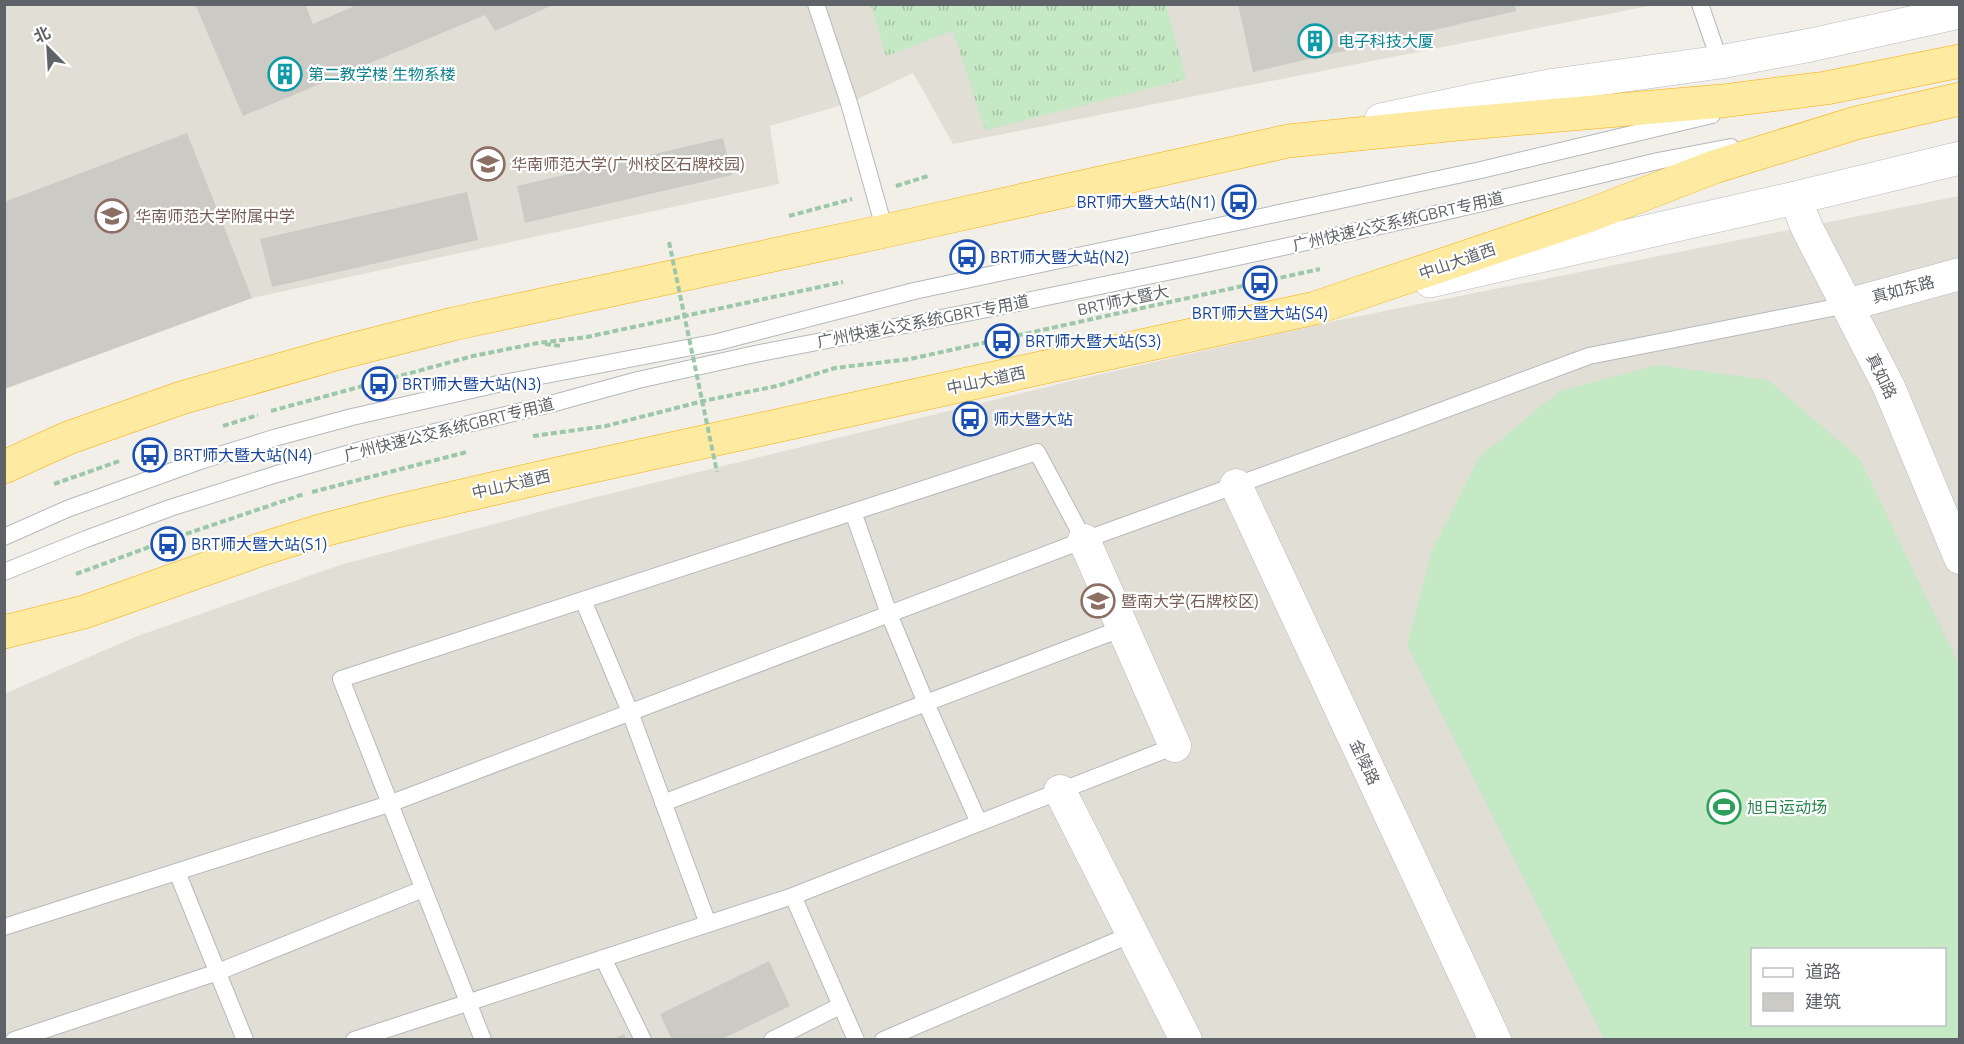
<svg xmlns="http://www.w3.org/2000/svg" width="1964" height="1044" viewBox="0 0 1964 1044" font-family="Ubuntu,'Noto Sans SC',sans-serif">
  <defs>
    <pattern id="grass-tufts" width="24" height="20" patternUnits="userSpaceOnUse" patternTransform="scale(1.5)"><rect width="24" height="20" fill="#c5e8c5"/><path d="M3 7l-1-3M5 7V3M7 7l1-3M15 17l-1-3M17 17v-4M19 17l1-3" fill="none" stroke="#a3c0a4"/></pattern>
  </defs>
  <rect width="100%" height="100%" fill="#f1efe8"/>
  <!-- education -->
  <path fill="#e1ded6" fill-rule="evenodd" d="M5 5H1654L953 144 913 73 849 103 770 126 779 184 252 298 5 389Z
    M1959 196V1039H5L4 694 135 637 340 565 584 500 1071 381 1330 322ZM1752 950H1944V1024H1752Z"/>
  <!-- grass -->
  <path fill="url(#grass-tufts)" d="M871 5H1166L1186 79 985 130 953 31 886 56Z"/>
  <!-- garden -->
  <path fill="#c5e8c5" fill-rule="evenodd" d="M1657 365 1768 380 1860 459 1959 665V1039H1604L1407 645 1432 550 1479 457 1560 391ZM1752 950H1944V1024H1752Z"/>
  <!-- building -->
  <path fill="#cccac5" d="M195 4H305L313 24 359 4H555L495 31 485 15 243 116Z
    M1238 4H1515L1516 11 1253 72Z
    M187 133 252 298 4 389V202Z
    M723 138 732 175 525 223 517 186Z
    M467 192 478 240 272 287 260 239Z
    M769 961 790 1006 720 1040H672L660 1014Z
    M624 1034 626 1040H612Z"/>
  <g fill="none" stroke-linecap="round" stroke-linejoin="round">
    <defs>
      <path id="service" d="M816 4 849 103 885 231
        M1700 4 1720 62
        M853 512 889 614 926 703 979 823
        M4 537 67 509 200 461 274 438 352 417 498 384 718 342 914 291 1481 170 1712 115
        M4 572 86 539 170 508 277 474 368 448 547 405 638 380 755 354 998 307 1196 266 1444 212 1658 161 1731 147
        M583 600 630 712 708 924
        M663 803 1123 628
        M177 872 245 1040
        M793 896 856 1040
        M4 927 389 804 1084 540
        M603 958 643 1040
        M14 1040 218 972 423 889
        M354 1040 793 896 1175 746
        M483 1040 341 679 1037 452 1084 540 1395 428 1589 356 1847 305
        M772 1040 840 1006
        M883 1040 1132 934"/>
      <path id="minor" d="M1795 198 1807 228 1889 387 1960 558
        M1847 305 1960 274
        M1236 485 1495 1040
        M1084 540 1175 746
        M1060 791 1186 1040"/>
      <path id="secondary" d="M1381 120 1480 99 1555 85 1720 62 1811 45 1960 12
        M1430 281 1795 198 1960 158"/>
      <path id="trunk" d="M4 467 68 438 181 398 339 353 453 324 885 231 1288 141 1457 124 1722 101 1826 88 1960 61
        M4 632 84 612 262 549 320 531 393 512 552 475 1315 308 1590 215 1714 167 1856 123 1960 99"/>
    </defs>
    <!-- service casing -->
    <use href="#service" stroke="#b5b8bc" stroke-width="18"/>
    <!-- minor casing -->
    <use href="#minor" stroke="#b5b8bc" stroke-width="33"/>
    <!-- secondary casing -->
    <use href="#secondary" stroke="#b6babf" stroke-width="34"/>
    <!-- trunk casing -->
    <use href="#trunk" stroke="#f9ab00" stroke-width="34"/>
    <!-- path -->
    <path stroke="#9cc7a9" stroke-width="4" stroke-dasharray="6 3" stroke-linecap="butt" d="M896 186 928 176
      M789 216 852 199
      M545 344 561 346
      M271 411 473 356 538 343 587 337 843 282
      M223 426 258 415
      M533 436 606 426 703 401 777 386 835 368 910 359 1320 269
      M54 484 122 460
      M312 492 467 452
      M76 574 168 540 304 494"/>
    <!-- service -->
    <use href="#service" stroke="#fff" stroke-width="16"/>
    <!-- minor -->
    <use href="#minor" stroke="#fff" stroke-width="32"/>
    <!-- secondary -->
    <use href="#secondary" stroke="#fff" stroke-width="33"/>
    <!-- trunk -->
    <use href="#trunk" stroke="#feeaa1" stroke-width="33"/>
    <!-- path-bridge -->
    <path stroke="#9cc7a9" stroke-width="4" stroke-dasharray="6 3" stroke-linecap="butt" d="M669 242 717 472"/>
  </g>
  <!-- icons -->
  <defs>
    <symbol id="building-ring" viewBox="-11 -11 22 22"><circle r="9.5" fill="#fff" stroke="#0f9aa8" stroke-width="1.5"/><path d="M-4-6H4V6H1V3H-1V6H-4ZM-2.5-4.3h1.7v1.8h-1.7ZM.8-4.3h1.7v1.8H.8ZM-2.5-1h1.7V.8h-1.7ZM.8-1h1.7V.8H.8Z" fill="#0f9aa8"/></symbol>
    <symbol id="university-ring" viewBox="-11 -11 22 22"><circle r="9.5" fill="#fff" stroke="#8d6e63" stroke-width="1.5"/><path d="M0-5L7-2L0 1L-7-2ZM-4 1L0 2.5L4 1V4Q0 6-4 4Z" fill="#8d6e63"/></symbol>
    <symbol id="bus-ring" viewBox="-11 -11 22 22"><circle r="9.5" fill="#fff" stroke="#1a4fb4" stroke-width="1.5"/><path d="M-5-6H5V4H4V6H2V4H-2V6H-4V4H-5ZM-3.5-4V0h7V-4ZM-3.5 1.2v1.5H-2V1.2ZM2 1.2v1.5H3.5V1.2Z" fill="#1a4fb4"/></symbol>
    <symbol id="school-ring" viewBox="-11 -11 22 22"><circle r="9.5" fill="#fff" stroke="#8d6e63" stroke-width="1.5"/><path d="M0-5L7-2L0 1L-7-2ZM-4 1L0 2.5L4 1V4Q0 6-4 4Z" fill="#8d6e63"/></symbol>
    <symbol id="stadium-ring" viewBox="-11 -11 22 22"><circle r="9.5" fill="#fff" stroke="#2e9e5b" stroke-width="1.5"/><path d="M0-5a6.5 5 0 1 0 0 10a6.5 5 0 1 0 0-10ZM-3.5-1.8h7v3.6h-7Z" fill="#2e9e5b"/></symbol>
  </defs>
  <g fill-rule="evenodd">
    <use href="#building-ring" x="1296" y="22" width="38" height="38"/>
    <use href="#building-ring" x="266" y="55" width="38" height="38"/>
    <use href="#university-ring" x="469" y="145" width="38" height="38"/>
    <use href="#bus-ring" x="1220" y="183" width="38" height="38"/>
    <use href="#school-ring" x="93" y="197" width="38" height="38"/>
    <use href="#bus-ring" x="948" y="238" width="38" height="38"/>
    <use href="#bus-ring" x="1241" y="264" width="38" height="38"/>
    <use href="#bus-ring" x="983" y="322" width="38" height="38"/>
    <use href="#bus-ring" x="360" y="365" width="38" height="38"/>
    <use href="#bus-ring" x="951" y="400" width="38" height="38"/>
    <use href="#bus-ring" x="131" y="436" width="38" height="38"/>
    <use href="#bus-ring" x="149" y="525" width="38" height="38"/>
    <use href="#university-ring" x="1079" y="582" width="38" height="38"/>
    <use href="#stadium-ring" x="1705" y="788" width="38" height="38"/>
  </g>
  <g text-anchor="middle" stroke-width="4.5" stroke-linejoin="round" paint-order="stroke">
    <!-- culture labels -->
    <g font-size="16" fill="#0d838f" stroke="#fff" text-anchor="start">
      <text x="1338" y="47">电子科技大厦</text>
      <text x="308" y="80">第二教学楼 生物系楼</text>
    </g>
    <!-- education labels -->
    <g font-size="16" fill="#785e54" stroke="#fff" text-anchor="start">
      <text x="511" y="170">华南师范大学(广州校区石牌校园)</text>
      <text x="135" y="222">华南师范大学附属中学</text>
      <text x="1121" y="607">暨南大学(石牌校区)</text>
    </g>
    <!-- transit labels -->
    <g font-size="16" fill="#164399" stroke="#fff" text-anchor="start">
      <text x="1216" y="208" text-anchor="end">BRT师大暨大站(N1)</text>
      <text x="990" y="263">BRT师大暨大站(N2)</text>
      <text x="1260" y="319" text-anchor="middle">BRT师大暨大站(S4)</text>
      <text x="1025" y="347">BRT师大暨大站(S3)</text>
      <text x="402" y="390">BRT师大暨大站(N3)</text>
      <text x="993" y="425">师大暨大站</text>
      <text x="173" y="461">BRT师大暨大站(N4)</text>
      <text x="191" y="550">BRT师大暨大站(S1)</text>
    </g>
    <!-- street labels -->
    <g font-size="16" fill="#5f6368" stroke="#fff">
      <text transform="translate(1398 221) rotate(-13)" y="6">广州快速公交系统GBRT专用道</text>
      <text transform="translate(1457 261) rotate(-19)" y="6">中山大道西</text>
      <text transform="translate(1903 289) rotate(-15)" y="6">真如东路</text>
      <text transform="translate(1123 300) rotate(-12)" y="6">BRT师大暨大</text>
      <text transform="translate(923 321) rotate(-11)" y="6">广州快速公交系统GBRT专用道</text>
      <text transform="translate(1882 376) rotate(64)" y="6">真如路</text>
      <text transform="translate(986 380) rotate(-12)" y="6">中山大道西</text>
      <text transform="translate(449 429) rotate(-14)" y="6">广州快速公交系统GBRT专用道</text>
      <text transform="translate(511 484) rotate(-13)" y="6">中山大道西</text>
      <text transform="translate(1365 762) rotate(65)" y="6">金陵路</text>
    </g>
    <!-- leisure labels -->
    <g font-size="16" fill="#27864d" stroke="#fff" text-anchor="start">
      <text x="1747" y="813">旭日运动场</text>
    </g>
  </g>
  <!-- border -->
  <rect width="1964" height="1044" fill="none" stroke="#5f6368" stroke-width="12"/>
  <!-- legend -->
  <rect x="1751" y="948" width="195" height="78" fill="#ffffff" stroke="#bfc1c3" stroke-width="1.5"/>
  <rect x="1763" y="968" width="30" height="9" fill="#ffffff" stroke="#bfc1c3" stroke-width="1.5"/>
  <text x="1805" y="978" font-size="18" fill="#5f6368">道路</text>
  <rect x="1763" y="993" width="30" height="18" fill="#cccac5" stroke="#bfc1c3" stroke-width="1.5"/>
  <text x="1805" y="1008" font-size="18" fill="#5f6368">建筑</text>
  <!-- north arrow -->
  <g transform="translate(48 48) rotate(336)" stroke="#ffffff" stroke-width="4.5" paint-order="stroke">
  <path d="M0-4.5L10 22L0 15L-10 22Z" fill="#5f6368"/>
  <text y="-9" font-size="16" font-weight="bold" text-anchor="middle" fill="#5f6368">北</text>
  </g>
</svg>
